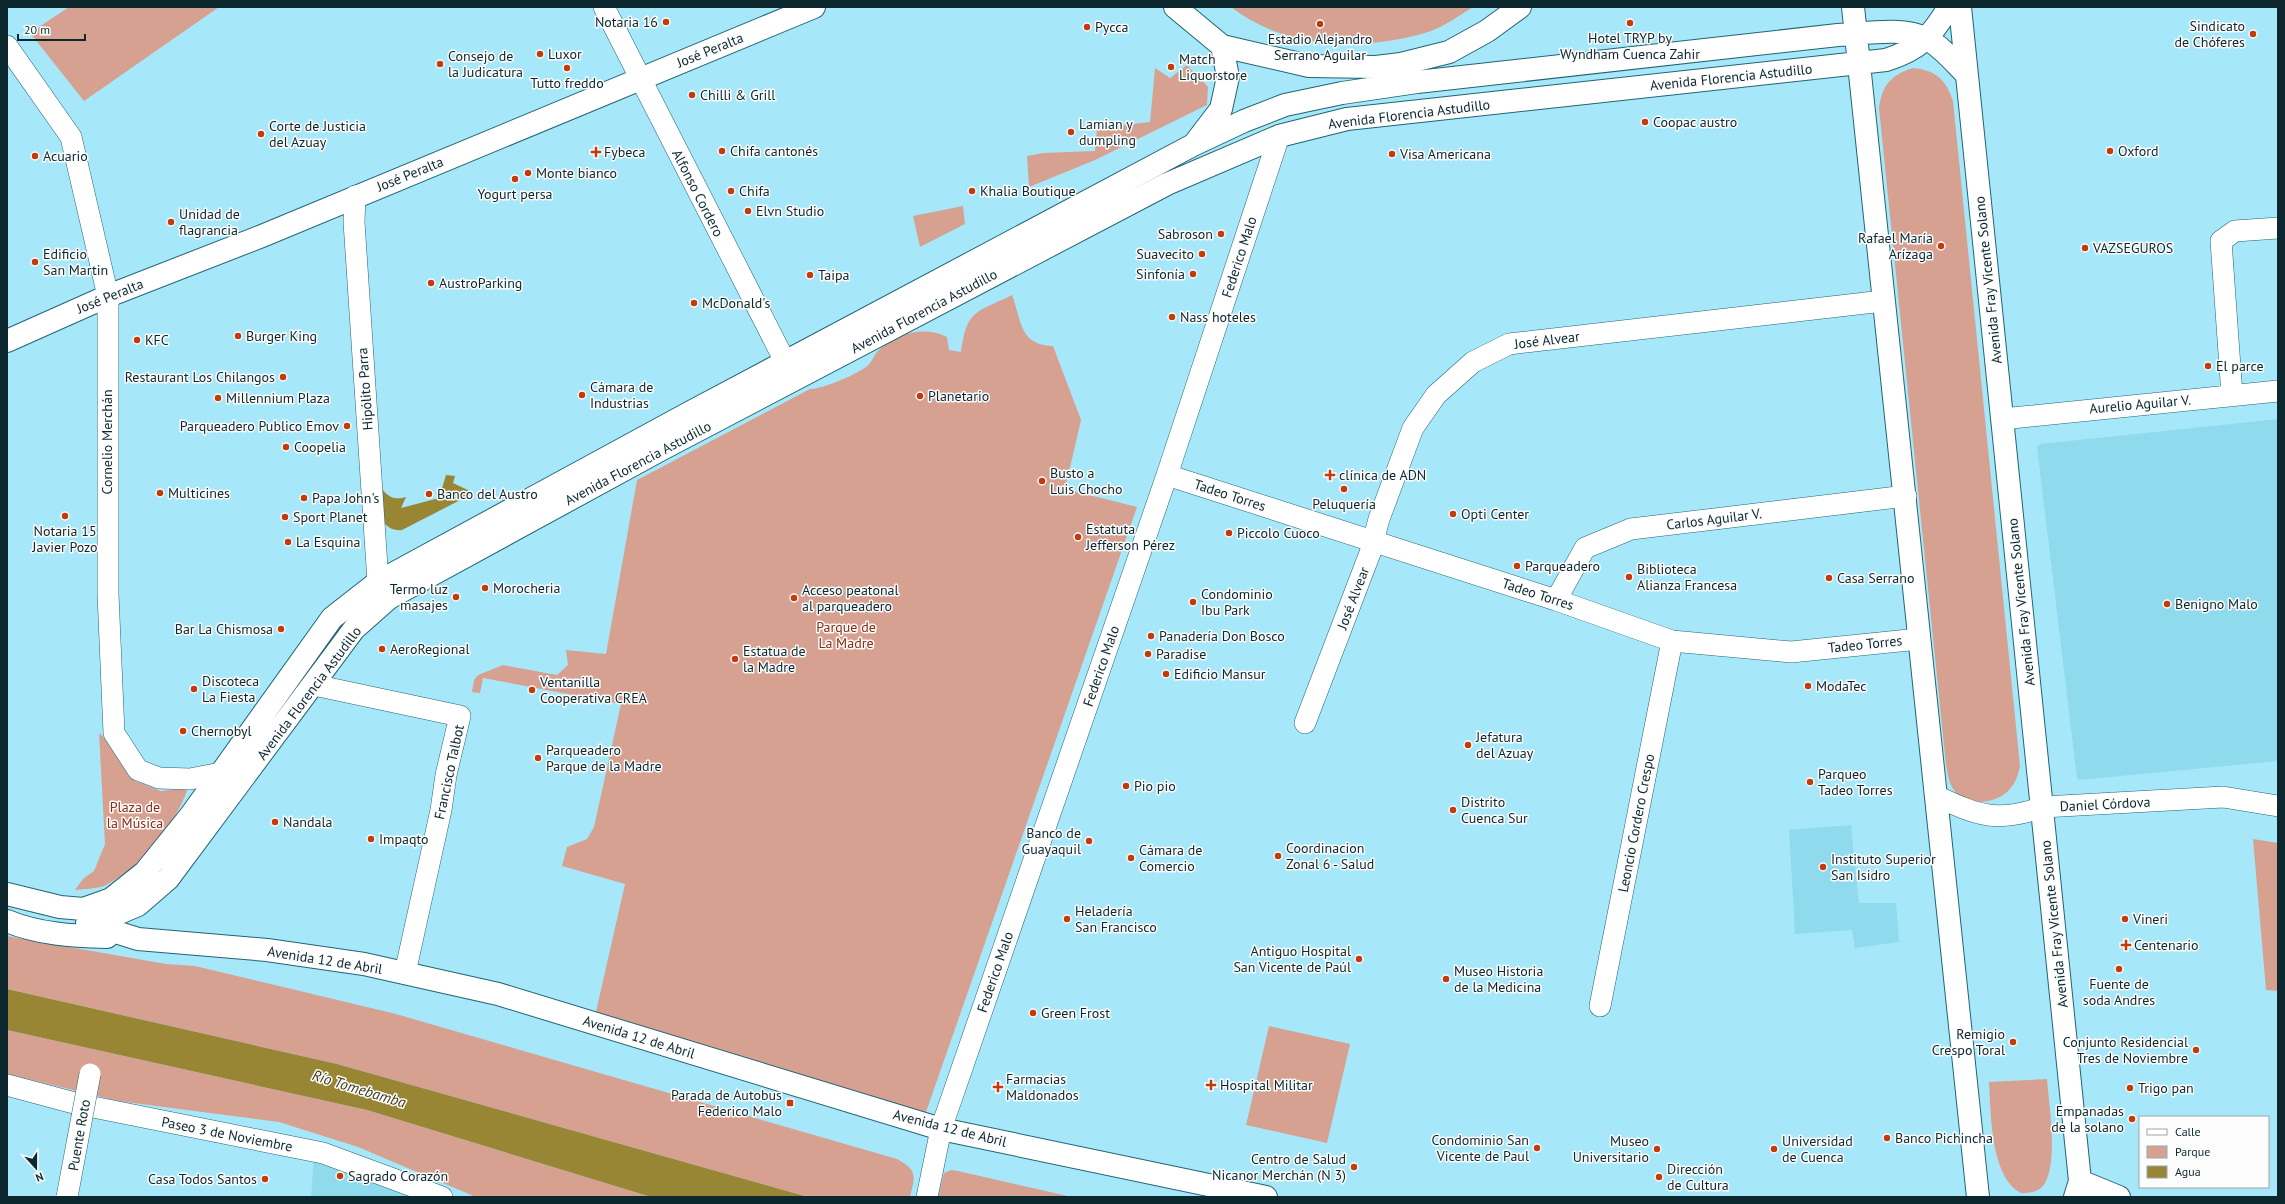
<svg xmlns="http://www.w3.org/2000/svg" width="2285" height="1204" viewBox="0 0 2285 1204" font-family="'PT Sans',sans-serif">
  <rect width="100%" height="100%" fill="#a6e8fa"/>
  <!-- built -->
  <path fill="#90daed" d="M2278 419V761L2079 780 2077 778 2037 447 2040 444Z
    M1851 825 1859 903H1896L1899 942 1855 948 1852 930 1795 934 1789 830Z
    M314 1156 420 1197H311Z"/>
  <!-- green -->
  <path fill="#d7a192" d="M69 7H219L84 101 30 33Z
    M1231 7H1473C1460 15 1445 26 1431 31 1366 52 1286 50 1231 7Z
    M1187 65 1208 87 1207 105 1095 160 1029 187 1027 156 1043 153 1095 151 1097 128 1150 122 1155 68 1170 78Z
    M1913 68C1935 70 1946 79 1953 101L2020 766C2018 775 2016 782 2010 789 1998 803 1971 807 1957 794 1949 786 1948 775 1946 765L1879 108C1882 85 1891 75 1913 68Z
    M963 206 965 224 920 247 913 216Z
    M1012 295C1022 321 1019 345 1053 346L1081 420 1065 489 1137 507 925 1115 595 1016 625 884 562 866 567 847 587 839 594 827 621 704 483 678 480 693 472 692 474 680 478 675 503 665 557 675 568 665 566 650 606 654 637 480 810 389C825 388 853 376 866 367 872 363 874 354 879 350 898 332 925 326 947 337L949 350 961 352C967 309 976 313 1012 295Z
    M99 733 118 751 135 781 161 791 188 788C175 826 143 864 108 884 100 889 84 889 75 890L83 879 94 871 105 844Z
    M2253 839 2278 843V991L2266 990Z
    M7 936 166 964 195 966 396 1014 897 1159C918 1170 915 1176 910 1197H808L337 1064 7 989Z
    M1269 1026 1350 1044 1327 1143 1246 1125Z
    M7 1030 367 1110 651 1197H476L358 1147 279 1122 118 1101 7 1074Z
    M2047 1079C2049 1104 2058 1161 2045 1183 2040 1192 2030 1193 2021 1193 1990 1177 1991 1112 1989 1082Z
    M951 1170 958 1171 1072 1197H938L944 1173Z"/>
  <!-- water -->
  <path fill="#988635" d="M446 475 455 476 453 483 474 493 402 530C395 531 387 528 383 521V490C389 498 396 500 406 497L401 508 439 498Z
    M7 989 337 1064 808 1197H651L367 1110 7 1030Z"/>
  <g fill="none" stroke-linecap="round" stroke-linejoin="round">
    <defs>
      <path id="street" d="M604 7 793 377
        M7 46 71 137 108 296V594L114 733 138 770 159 778 190 779 221 773
        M355 196 354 222 378 582
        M2232 395 2221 241 2235 231 2278 228
        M2002 419 2278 391
        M1167 475 1556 600 1672 641 1791 652 1919 639
        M1556 600 1585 548 1631 529 1906 496
        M314 685 460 716 446 775 441 810 405 973
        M1305 723 1370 553 1379 519 1413 428 1436 395 1473 362 1509 344 1883 301
        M1936 796C1979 816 1997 823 2043 807L2223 797 2278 806
        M1600 1006 1672 641
        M7 1085 78 1104 323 1153 442 1197
        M927 1197 941 1129 1167 475 1279 136"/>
      <path id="secondary" d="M1175 7 1222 46 1309 66 1376 67 1401 64 1449 52 1487 31 1520 7
        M1853 7 1978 1197
        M1960 7 2080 1181 2075 1197
        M1195 143 1221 109 1228 77 1222 46
        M7 341 108 296 262 236 814 7
        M7 894 60 907 83 909 111 899 145 872 191 815 332 618 378 582 689 413 1193 145 1244 121 1285 105 1342 93 1417 82 1838 35C1864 34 1903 26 1927 39 1942 47 1954 62 1966 74
        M7 921C38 934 73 936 107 937
        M87 923 138 939 267 950 364 964 498 994 941 1129 1266 1197
        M93 924 138 905 168 879 354 629 389 598 662 449 1167 184 1279 136 1347 119 1886 60C1920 49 1931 37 1949 7
        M2080 1181 2119 1197"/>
    </defs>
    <!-- street casing -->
    <use href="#street" stroke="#216473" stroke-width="22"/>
    <!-- secondary casing -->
    <use href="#secondary" stroke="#216473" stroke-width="24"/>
    <!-- street -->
    <use href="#street" stroke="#fff" stroke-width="21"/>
    <!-- secondary -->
    <use href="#secondary" stroke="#fff" stroke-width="22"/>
    <defs>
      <path id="street-bridge" d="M67 1197 90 1074"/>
    </defs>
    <!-- street-bridge casing -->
    <use href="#street-bridge" stroke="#216473" stroke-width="22" stroke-linecap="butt"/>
    <!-- street-bridge -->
    <use href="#street-bridge" stroke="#fff" stroke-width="21"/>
  </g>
  <!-- markers -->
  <g fill="#c33b0a" stroke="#fcfcfc" stroke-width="1.5">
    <circle cx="666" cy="22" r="4"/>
    <circle cx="1630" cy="23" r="4"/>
    <circle cx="1320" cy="24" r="4"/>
    <circle cx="1087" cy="27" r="4"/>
    <circle cx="2253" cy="34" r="4"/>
    <circle cx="540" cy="54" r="4"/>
    <circle cx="440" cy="64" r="4"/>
    <circle cx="1171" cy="67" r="4"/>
    <circle cx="567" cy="68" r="4"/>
    <circle cx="692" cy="95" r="4"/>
    <circle cx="1645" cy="122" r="4"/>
    <circle cx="1071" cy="132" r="4"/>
    <circle cx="261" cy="134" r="4"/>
    <circle cx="722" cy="151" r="4"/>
    <circle cx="2110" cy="151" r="4"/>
    <path d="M594 146h4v4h4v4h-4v4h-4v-4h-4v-4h4z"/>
    <circle cx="1392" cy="154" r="4"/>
    <circle cx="35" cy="156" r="4"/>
    <circle cx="528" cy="173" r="4"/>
    <circle cx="515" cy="179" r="4"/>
    <circle cx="731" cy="191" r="4"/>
    <circle cx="972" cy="191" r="4"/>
    <circle cx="748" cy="211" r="4"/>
    <circle cx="171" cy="222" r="4"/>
    <circle cx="1221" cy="234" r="4"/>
    <circle cx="1941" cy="246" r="4"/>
    <circle cx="2085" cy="248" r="4"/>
    <circle cx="1202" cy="254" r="4"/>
    <circle cx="35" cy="262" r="4"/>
    <circle cx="1193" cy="274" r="4"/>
    <circle cx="810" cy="275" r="4"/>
    <circle cx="431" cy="283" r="4"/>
    <circle cx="694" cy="303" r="4"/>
    <circle cx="1172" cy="317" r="4"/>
    <circle cx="238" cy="336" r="4"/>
    <circle cx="137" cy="340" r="4"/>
    <circle cx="2208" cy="366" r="4"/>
    <circle cx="283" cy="377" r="4"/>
    <circle cx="582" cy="395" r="4"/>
    <circle cx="920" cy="396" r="4"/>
    <circle cx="218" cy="398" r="4"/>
    <circle cx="347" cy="426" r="4"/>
    <circle cx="286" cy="447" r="4"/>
    <path d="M1328 469h4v4h4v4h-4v4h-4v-4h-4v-4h4z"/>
    <circle cx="1042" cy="481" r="4"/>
    <circle cx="1344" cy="489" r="4"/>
    <circle cx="160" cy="493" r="4"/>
    <circle cx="429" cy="494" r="4"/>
    <circle cx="304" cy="498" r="4"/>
    <circle cx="1453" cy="514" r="4"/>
    <circle cx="65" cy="516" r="4"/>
    <circle cx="285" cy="517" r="4"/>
    <circle cx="1229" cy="533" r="4"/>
    <circle cx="1078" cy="537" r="4"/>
    <circle cx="288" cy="542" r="4"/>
    <circle cx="1517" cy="566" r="4"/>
    <circle cx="1629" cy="577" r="4"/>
    <circle cx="1829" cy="578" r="4"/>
    <circle cx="485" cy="588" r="4"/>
    <circle cx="456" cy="597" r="4"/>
    <circle cx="794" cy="598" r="4"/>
    <circle cx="1193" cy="602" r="4"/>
    <circle cx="2167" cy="604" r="4"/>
    <circle cx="281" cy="629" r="4"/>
    <circle cx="1151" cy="636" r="4"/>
    <circle cx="382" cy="649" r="4"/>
    <circle cx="1148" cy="654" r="4"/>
    <circle cx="735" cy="659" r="4"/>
    <circle cx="1166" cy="674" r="4"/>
    <circle cx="1808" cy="686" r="4"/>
    <circle cx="194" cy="689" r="4"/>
    <circle cx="532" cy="690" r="4"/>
    <circle cx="183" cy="731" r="4"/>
    <circle cx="1468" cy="745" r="4"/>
    <circle cx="538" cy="758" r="4"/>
    <circle cx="1810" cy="782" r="4"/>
    <circle cx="1126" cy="786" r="4"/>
    <circle cx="1453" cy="810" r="4"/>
    <circle cx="275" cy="822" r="4"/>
    <circle cx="371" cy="839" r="4"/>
    <circle cx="1089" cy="841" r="4"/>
    <circle cx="1278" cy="856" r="4"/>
    <circle cx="1131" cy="858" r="4"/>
    <circle cx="1823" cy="867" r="4"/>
    <circle cx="1067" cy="919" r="4"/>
    <circle cx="2125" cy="919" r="4"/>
    <path d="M2124 939h4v4h4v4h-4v4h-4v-4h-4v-4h4z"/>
    <circle cx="1359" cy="959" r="4"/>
    <circle cx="2119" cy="969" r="4"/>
    <circle cx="1446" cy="979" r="4"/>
    <circle cx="1033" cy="1013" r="4"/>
    <circle cx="2013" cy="1042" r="4"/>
    <circle cx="2196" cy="1050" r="4"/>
    <path d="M1209 1079h4v4h4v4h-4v4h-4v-4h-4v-4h4z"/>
    <path d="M996 1081h4v4h4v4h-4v4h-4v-4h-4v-4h4z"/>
    <circle cx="2130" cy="1088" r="4"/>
    <rect x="786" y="1099" width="8" height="8" rx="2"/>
    <circle cx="2132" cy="1119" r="4"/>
    <circle cx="1887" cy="1138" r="4"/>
    <circle cx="1537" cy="1148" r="4"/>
    <circle cx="1657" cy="1149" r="4"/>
    <circle cx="1774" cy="1149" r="4"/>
    <circle cx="1354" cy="1167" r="4"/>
    <circle cx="340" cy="1176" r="4"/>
    <circle cx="1659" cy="1177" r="4"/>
    <circle cx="265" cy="1179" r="4"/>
  </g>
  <g text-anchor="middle" stroke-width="3" stroke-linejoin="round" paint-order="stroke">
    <!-- poi labels -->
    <g font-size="14" fill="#0c272e" stroke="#fcfcfc" text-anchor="start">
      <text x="658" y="27" text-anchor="end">Notaria 16</text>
      <text x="2245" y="31" text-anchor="end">Sindicato<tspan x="2245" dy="16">de Chóferes</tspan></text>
      <text x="1095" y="32">Pycca</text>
      <text x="1630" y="43" text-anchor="middle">Hotel TRYP by<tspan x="1630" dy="16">Wyndham Cuenca Zahir</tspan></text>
      <text x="1320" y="44" text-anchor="middle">Estadio Alejandro<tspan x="1320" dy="16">Serrano Aguilar</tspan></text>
      <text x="548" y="59">Luxor</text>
      <text x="448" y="61">Consejo de<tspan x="448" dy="16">la Judicatura</tspan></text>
      <text x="1179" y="64">Match<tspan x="1179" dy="16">Liquorstore</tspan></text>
      <text x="567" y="88" text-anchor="middle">Tutto freddo</text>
      <text x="700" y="100">Chilli &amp; Grill</text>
      <text x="1653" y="127">Coopac austro</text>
      <text x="1079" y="129">Lamian y<tspan x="1079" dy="16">dumpling</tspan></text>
      <text x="269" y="131">Corte de Justicia<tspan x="269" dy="16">del Azuay</tspan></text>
      <text x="730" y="156">Chifa cantonés</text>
      <text x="2118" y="156">Oxford</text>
      <text x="604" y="157">Fybeca</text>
      <text x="1400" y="159">Visa Americana</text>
      <text x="43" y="161">Acuario</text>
      <text x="536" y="178">Monte bianco</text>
      <text x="739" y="196">Chifa</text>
      <text x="980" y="196">Khalia Boutique</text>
      <text x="515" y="199" text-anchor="middle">Yogurt persa</text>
      <text x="756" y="216">Elvn Studio</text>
      <text x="179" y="219">Unidad de<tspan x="179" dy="16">flagrancia</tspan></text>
      <text x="1213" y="239" text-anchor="end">Sabroson</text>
      <text x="1933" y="243" text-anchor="end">Rafael María<tspan x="1933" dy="16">Arízaga</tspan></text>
      <text x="2093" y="253">VAZSEGUROS</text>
      <text x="43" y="259">Edificio<tspan x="43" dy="16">San Martin</tspan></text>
      <text x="1194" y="259" text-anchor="end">Suavecito</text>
      <text x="1185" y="279" text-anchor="end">Sinfonía</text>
      <text x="818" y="280">Taipa</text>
      <text x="439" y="288">AustroParking</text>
      <text x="702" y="308">McDonald's</text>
      <text x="1180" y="322">Nass hoteles</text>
      <text x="246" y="341">Burger King</text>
      <text x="145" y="345">KFC</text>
      <text x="2216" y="371">El parce</text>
      <text x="275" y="382" text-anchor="end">Restaurant Los Chilangos</text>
      <text x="590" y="392">Cámara de<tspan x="590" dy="16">Industrias</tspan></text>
      <text x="928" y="401">Planetario</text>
      <text x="226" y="403">Millennium Plaza</text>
      <text x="339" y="431" text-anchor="end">Parqueadero Publico Emov</text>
      <text x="294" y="452">Coopelia</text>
      <text x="1050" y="478">Busto a<tspan x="1050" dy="16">Luis Chocho</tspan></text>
      <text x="1339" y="480">clínica de ADN</text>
      <text x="168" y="498">Multicines</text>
      <text x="437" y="499">Banco del Austro</text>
      <text x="312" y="503">Papa John's</text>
      <text x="1344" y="509" text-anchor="middle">Peluquería</text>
      <text x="1461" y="519">Opti Center</text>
      <text x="293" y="522">Sport Planet</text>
      <text x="1086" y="534">Estatuta<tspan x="1086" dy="16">Jefferson Pérez</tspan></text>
      <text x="65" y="536" text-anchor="middle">Notaria 15<tspan x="65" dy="16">Javier Pozo</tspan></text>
      <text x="1237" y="538">Piccolo Cuoco</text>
      <text x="296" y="547">La Esquina</text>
      <text x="1525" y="571">Parqueadero</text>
      <text x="1637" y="574">Biblioteca<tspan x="1637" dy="16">Alianza Francesa</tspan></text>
      <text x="1837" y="583">Casa Serrano</text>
      <text x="493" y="593">Morocheria</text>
      <text x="448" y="594" text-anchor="end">Termo luz<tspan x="448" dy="16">masajes</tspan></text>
      <text x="802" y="595">Acceso peatonal<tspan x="802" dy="16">al parqueadero</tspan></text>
      <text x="1201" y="599">Condominio<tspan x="1201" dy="16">Ibu Park</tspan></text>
      <text x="2175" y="609">Benigno Malo</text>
      <text x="273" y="634" text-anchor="end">Bar La Chismosa</text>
      <text x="1159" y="641">Panadería Don Bosco</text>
      <text x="390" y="654">AeroRegional</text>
      <text x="743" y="656">Estatua de<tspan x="743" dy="16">la Madre</tspan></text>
      <text x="1156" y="659">Paradise</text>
      <text x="1174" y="679">Edificio Mansur</text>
      <text x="202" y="686">Discoteca<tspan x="202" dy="16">La Fiesta</tspan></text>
      <text x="540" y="687">Ventanilla<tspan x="540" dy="16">Cooperativa CREA</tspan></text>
      <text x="1816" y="691">ModaTec</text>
      <text x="191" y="736">Chernobyl</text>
      <text x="1476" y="742">Jefatura<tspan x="1476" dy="16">del Azuay</tspan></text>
      <text x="546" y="755">Parqueadero<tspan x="546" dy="16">Parque de la Madre</tspan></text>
      <text x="1818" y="779">Parqueo<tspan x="1818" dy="16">Tadeo Torres</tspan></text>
      <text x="1134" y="791">Pio pio</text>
      <text x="1461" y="807">Distrito<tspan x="1461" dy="16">Cuenca Sur</tspan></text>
      <text x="283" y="827">Nandala</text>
      <text x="1081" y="838" text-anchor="end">Banco de<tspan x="1081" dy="16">Guayaquil</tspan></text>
      <text x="379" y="844">Impaqto</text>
      <text x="1286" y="853">Coordinacion<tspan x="1286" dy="16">Zonal 6 - Salud</tspan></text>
      <text x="1139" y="855">Cámara de<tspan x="1139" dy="16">Comercio</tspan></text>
      <text x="1831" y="864">Instituto Superior<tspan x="1831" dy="16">San Isidro</tspan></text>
      <text x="1075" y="916">Heladería<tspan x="1075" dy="16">San Francisco</tspan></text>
      <text x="2133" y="924">Vineri</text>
      <text x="2134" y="950">Centenario</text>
      <text x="1351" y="956" text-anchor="end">Antiguo Hospital<tspan x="1351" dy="16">San Vicente de Paúl</tspan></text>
      <text x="1454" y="976">Museo Historia<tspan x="1454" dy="16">de la Medicina</tspan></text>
      <text x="2119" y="989" text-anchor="middle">Fuente de<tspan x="2119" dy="16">soda Andres</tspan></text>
      <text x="1041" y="1018">Green Frost</text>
      <text x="2005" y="1039" text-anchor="end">Remigio<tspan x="2005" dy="16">Crespo Toral</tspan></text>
      <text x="2188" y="1047" text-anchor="end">Conjunto Residencial<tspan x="2188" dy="16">Tres de Noviembre</tspan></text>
      <text x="1006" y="1084">Farmacias<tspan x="1006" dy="16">Maldonados</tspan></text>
      <text x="1220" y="1090">Hospital Militar</text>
      <text x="2138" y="1093">Trigo pan</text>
      <text x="782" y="1100" text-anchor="end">Parada de Autobus<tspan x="782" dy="16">Federico Malo</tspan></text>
      <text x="2124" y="1116" text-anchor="end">Empanadas<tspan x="2124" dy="16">de la solano</tspan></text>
      <text x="1895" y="1143">Banco Pichincha</text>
      <text x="1529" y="1145" text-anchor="end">Condominio San<tspan x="1529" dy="16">Vicente de Paul</tspan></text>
      <text x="1649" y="1146" text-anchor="end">Museo<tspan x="1649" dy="16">Universitario</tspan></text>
      <text x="1782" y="1146">Universidad<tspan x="1782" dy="16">de Cuenca</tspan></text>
      <text x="1346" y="1164" text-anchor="end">Centro de Salud<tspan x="1346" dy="16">Nicanor Merchán (N 3)</tspan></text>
      <text x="1667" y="1174">Dirección<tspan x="1667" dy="16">de Cultura</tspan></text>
      <text x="348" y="1181">Sagrado Corazón</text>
      <text x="257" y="1184" text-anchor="end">Casa Todos Santos</text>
    </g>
    <!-- street labels -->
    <g font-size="14" fill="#0c272e" stroke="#fcfcfc">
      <text transform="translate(710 50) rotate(-22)" y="5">José Peralta</text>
      <text transform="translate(1731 77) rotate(-6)" y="5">Avenida Florencia Astudillo</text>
      <text transform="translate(1409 114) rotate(-7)" y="5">Avenida Florencia Astudillo</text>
      <text transform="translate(410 174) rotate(-22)" y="5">José Peralta</text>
      <text transform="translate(698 193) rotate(63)" y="5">Alfonso Cordero</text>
      <text transform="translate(1239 257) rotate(-72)" y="5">Federico Malo</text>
      <text transform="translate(1988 280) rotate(-96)" y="5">Avenida Fray Vicente Solano</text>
      <text transform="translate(110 296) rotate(-22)" y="5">José Peralta</text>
      <text transform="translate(924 311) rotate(-28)" y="5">Avenida Florencia Astudillo</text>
      <text transform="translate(1547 340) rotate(-7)" y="5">José Alvear</text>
      <text transform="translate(365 389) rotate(-94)" y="5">Hipólito Parra</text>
      <text transform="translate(2140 404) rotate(-5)" y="5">Aurelio Aguilar V.</text>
      <text transform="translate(107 442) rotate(-90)" y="5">Cornelio Merchán</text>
      <text transform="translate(638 463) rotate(-28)" y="5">Avenida Florencia Astudillo</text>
      <text transform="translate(1230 495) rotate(18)" y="5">Tadeo Torres</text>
      <text transform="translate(1714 519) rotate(-7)" y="5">Carlos Aguilar V.</text>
      <text transform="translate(1538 594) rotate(18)" y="5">Tadeo Torres</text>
      <text transform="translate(1353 598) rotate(-69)" y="5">José Alvear</text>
      <text transform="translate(2021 602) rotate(-96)" y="5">Avenida Fray Vicente Solano</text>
      <text transform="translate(1865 644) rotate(-6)" y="5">Tadeo Torres</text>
      <text transform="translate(1101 666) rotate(-71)" y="5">Federico Malo</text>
      <text transform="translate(309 693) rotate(-53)" y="5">Avenida Florencia Astudillo</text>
      <text transform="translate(449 772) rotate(-78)" y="5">Francisco Talbot</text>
      <text transform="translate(2105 804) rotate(-3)" y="5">Daniel Córdova</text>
      <text transform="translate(1636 823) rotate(-79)" y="5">Leoncio Cordero Crespo</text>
      <text transform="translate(2054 924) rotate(-96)" y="5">Avenida Fray Vicente Solano</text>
      <text transform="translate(325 960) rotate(9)" y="5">Avenida 12 de Abril</text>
      <text transform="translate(995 972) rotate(-71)" y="5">Federico Malo</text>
      <text transform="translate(639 1037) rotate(17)" y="5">Avenida 12 de Abril</text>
      <text transform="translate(950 1128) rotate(14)" y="5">Avenida 12 de Abril</text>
      <text transform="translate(227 1134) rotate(11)" y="5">Paseo 3 de Noviembre</text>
      <text transform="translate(79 1135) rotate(-80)" y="5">Puente Roto</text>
    </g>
    <!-- park labels -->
    <g font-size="14" fill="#892c10" stroke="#fcfcfc">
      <text x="846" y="632">Parque de<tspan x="846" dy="16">La Madre</tspan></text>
      <text x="135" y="812">Plaza de<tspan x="135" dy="16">la Música</tspan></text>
    </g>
    <!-- water labels -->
    <g font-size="15" font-style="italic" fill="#413916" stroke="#fcfcfc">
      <text transform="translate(359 1089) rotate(17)" y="5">Río Tomebamba</text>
    </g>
  </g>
  <!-- border -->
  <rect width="2285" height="1204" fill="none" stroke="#0c272e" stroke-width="16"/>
  <!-- legend -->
  <rect x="2139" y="1116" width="130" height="72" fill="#fcfcfc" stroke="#9ca7aa"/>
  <rect x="2147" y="1129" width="20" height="6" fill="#ffffff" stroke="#9ca7aa"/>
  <text x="2175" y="1136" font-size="12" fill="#0c272e">Calle</text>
  <rect x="2147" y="1146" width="20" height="12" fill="#d7a192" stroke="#9ca7aa"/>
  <text x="2175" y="1156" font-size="12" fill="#0c272e">Parque</text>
  <rect x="2147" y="1166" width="20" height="12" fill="#988635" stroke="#9ca7aa"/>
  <text x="2175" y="1176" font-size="12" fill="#0c272e">Agua</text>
  <!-- north arrow -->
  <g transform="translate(36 1168) rotate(159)" stroke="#fcfcfc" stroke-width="3" paint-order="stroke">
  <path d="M0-3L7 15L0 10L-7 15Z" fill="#0c272e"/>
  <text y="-6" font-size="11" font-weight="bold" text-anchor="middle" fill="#0c272e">N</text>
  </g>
  <!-- scale -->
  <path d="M18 34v6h67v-6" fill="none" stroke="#0c272e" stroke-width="2"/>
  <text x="24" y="34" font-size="12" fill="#0c272e" stroke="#fcfcfc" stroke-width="3" paint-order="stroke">20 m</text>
</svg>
